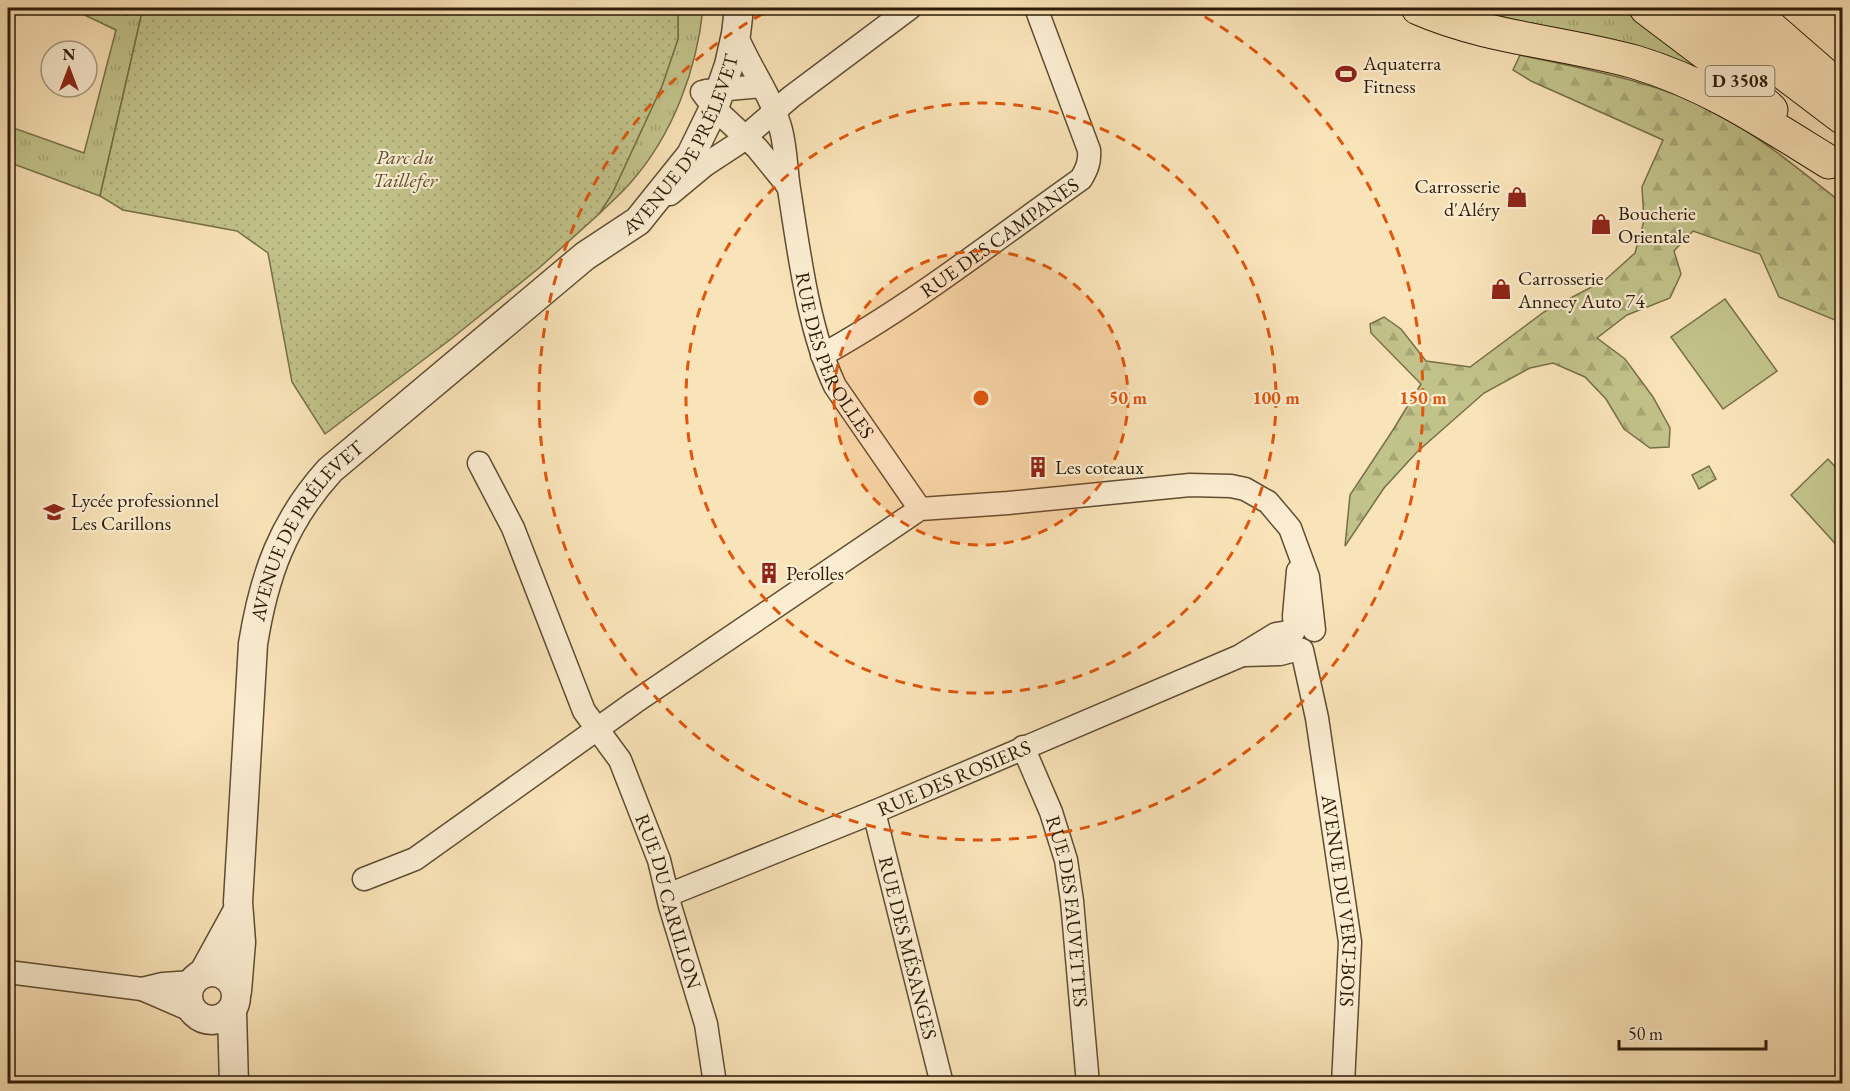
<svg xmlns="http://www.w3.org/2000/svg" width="1850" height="1091" viewBox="0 0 1850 1091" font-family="'EB Garamond',serif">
  <defs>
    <pattern id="grass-tufts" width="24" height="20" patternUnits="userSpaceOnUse" patternTransform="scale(1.5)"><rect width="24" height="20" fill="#c2c38b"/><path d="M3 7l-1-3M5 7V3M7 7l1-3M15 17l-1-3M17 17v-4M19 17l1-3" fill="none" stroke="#a7a776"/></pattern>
    <pattern id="forest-firs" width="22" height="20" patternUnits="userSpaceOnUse" patternTransform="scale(1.5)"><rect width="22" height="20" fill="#c2c38b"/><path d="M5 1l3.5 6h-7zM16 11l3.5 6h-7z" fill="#a7a776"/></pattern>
    <pattern id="park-dots" width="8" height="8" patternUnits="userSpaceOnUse" patternTransform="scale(1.5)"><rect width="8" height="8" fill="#c2c38b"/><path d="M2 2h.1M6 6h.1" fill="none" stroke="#a7a776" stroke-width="1.8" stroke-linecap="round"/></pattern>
  </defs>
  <rect width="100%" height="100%" fill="#f9e3b8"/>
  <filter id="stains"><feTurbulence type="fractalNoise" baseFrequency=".00333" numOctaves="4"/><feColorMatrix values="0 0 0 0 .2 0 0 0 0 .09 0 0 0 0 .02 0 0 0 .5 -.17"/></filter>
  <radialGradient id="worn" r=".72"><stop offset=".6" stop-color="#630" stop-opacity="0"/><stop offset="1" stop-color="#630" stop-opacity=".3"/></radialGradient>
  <!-- grass -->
  <path fill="url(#grass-tufts)" stroke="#776f48" stroke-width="1.5" d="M70 8H99L127 15 129 8H143L100 196 8 162V126L84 153 116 30Z
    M678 8H703C697 69 673 134 632 181 622 193 610 203 599 214L612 194 662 86 678 39Z
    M1470 8H1623L1710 72Z"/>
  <!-- forest -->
  <path fill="url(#forest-firs)" stroke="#776f48" stroke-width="1.5" d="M1520 55C1588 70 1672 84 1731 121 1770 145 1806 175 1842 203V323L1779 297 1760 254 1693 231 1674 251 1681 274 1670 298 1627 315 1597 338 1625 359 1653 397 1670 428 1669 447 1650 448 1624 429 1606 399 1585 377 1553 363 1530 368 1484 393 1417 452 1384 488 1345 546 1350 495 1393 430 1421 384 1371 333 1370 324 1384 317 1401 329 1426 361 1470 367 1544 312 1605 280 1635 253 1644 221 1642 187 1663 140 1531 81 1513 70Z"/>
  <!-- park -->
  <path fill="url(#park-dots)" stroke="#776f48" stroke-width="1.5" d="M143 8H678V39L662 86 612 194 599 214 539 268 451 339 325 434 292 382 268 253 237 231 123 210 100 196Z
    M1709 466 1716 479 1699 489 1692 475Z"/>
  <!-- pitch -->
  <path fill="#c2c38b" stroke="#776f48" stroke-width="1.5" d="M1725 299 1777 371 1723 409 1671 337Z
    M1828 459 1842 474V551L1791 495Z"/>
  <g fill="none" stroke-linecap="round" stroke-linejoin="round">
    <defs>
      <g id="minor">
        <path id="s1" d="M736 34C749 67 772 96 781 130 786 149 786 170 789 189 799 252 808 329 835 386L920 509"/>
        <path d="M706 91 762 86"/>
        <path d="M702 92 714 108 757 148 788 186"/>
        <path d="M670 194 705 165 737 144 791 97 910 8"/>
        <path id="s2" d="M822 355C913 305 996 239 1081 179 1087 169 1090 162 1089 150L1036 8"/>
        <path id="s3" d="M479 463 513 528 584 711 620 760 659 860 670 906 706 1024 715 1084"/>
        <path d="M1295 628 1294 616 1298 571"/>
        <path id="s4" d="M1302 650 1317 718 1350 942 1343 1084"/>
        <path d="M1244 655 1280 654 1299 649"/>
        <path id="s5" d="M1023 747 1051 812 1066 860 1072 901 1088 1084"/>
        <path id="s6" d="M874 812 942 1084"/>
        <path d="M364 879 415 859 635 702 920 509 1008 503 1190 485 1231 486 1245 489 1268 502 1290 528 1308 577 1314 630"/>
        <path id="s7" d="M668 895 874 812 1240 656 1276 634 1294 631"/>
        <path d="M8 972 142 989 193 1011"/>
        <path d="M142 989 163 984 192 982"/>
      </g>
      <g id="tertiary">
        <circle cx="212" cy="996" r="24"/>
        <path d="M203 974 237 912"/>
        <path id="s8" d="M237 991 241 942 238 902 253 644C264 575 283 522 330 470L585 256 638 221 691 155 714 108 729 65 736 34 739 8"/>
        <path d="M232 1012 234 1084"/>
      </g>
      <path id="trunk" d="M1418 8C1486 38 1563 42 1635 62 1708 84 1764 122 1829 162
        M1646 8 1728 70 1771 110
        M1698 8 1842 117
        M1748 8 1842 90"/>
    </defs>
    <!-- minor casing -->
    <use href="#minor" stroke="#5f4d32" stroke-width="25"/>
    <!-- tertiary casing -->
    <use href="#tertiary" stroke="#5f4d32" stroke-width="31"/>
    <!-- trunk casing -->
    <use href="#trunk" stroke="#2c1b06" stroke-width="35"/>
    <!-- minor -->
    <use href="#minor" stroke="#fbedd1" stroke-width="22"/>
    <!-- tertiary -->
    <use href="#tertiary" stroke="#fbedd1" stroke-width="28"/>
    <!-- trunk -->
    <use href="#trunk" stroke="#f9e3b8" stroke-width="33"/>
  </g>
  <!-- distance rings -->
  <circle cx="981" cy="398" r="147" fill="#df560c" fill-opacity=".12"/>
  <g fill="none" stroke="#df560c" stroke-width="3" stroke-dasharray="10 8">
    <circle cx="981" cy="398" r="147"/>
    <circle cx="981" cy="398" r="295"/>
    <path d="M1189 8A442 442 0 1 1 773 8"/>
  </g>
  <!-- icons -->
  <defs>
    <symbol id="stadium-bare" viewBox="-9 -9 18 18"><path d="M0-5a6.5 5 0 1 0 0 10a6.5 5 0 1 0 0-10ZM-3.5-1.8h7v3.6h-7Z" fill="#8f2418" stroke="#fbedd1" stroke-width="2.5" paint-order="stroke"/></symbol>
    <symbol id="shop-bare" viewBox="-9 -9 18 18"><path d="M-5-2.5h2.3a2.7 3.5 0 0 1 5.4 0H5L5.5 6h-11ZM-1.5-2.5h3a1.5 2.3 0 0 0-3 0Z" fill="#8f2418" stroke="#fbedd1" stroke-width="2.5" paint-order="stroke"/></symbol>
    <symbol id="building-bare" viewBox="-9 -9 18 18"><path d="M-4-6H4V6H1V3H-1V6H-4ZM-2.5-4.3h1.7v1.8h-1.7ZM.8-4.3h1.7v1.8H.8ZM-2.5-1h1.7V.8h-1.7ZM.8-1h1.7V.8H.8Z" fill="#8f2418" stroke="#fbedd1" stroke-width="2.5" paint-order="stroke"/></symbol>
    <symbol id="school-bare" viewBox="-9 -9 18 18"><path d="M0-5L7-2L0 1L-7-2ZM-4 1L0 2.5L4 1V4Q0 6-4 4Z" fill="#8f2418" stroke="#fbedd1" stroke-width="2.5" paint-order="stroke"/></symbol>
  </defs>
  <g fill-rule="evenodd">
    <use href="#stadium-bare" x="1331" y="59" width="30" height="30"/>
    <use href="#shop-bare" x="1502" y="182" width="30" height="30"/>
    <use href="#shop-bare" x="1586" y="209" width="30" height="30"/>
    <use href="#shop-bare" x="1486" y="274" width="30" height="30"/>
    <use href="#building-bare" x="1023" y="452" width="30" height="30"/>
    <use href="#school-bare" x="39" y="497" width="30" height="30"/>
    <use href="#building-bare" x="754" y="558" width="30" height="30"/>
  </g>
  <g text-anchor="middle" stroke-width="4.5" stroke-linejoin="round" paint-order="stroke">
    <!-- shield labels -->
    <rect fill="#fbedd1" stroke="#6a5a43" stroke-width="1.5" x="1705.5" y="66" width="69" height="30" rx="4.5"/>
    <g font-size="18" font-weight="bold" fill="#2c1b06">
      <text x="1740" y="87">D 3508</text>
    </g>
    <!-- poi labels -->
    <g font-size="20" fill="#2c1b06" stroke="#fbedd1" text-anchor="start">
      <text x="1363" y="70">Aquaterra<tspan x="1363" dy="23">Fitness</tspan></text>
      <text x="1500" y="193" text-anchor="end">Carrosserie<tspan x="1500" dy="23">d'Aléry</tspan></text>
      <text x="1618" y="220">Boucherie<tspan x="1618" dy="23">Orientale</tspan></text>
      <text x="1518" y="285">Carrosserie<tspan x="1518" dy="23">Annecy Auto 74</tspan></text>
      <text x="1055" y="474">Les coteaux</text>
      <text x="71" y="507">Lycée professionnel<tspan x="71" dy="23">Les Carillons</tspan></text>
      <text x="786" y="580">Perolles</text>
    </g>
    <!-- street labels -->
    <g font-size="20" fill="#2c1b06" stroke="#fbedd1">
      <text dy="7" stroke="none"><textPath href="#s8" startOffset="1026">AVENUE DE PRÉLEVET</textPath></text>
      <text dy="7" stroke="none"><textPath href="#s2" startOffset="213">RUE DES CAMPANES</textPath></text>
      <text dy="7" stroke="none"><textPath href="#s1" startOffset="340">RUE DES PEROLLES</textPath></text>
      <text dy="7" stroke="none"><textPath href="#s8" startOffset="476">AVENUE DE PRÉLEVET</textPath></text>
      <text dy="7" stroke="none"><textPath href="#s7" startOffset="309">RUE DES ROSIERS</textPath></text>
      <text dy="7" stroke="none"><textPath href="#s4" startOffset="254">AVENUE DU VERT-BOIS</textPath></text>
      <text dy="7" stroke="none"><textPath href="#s3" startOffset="480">RUE DU CARILLON</textPath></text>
      <text dy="7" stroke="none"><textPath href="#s5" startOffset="172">RUE DES FAUVETTES</textPath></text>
      <text dy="7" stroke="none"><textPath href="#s6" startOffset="140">RUE DES MÉSANGES</textPath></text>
    </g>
    <!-- park labels -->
    <g font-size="20" font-style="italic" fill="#594d2e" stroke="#fbedd1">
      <text x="405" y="164">Parc du<tspan x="405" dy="23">Taillefer</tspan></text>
    </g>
  </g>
  <circle cx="981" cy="398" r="9" fill="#df560c" stroke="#fbedd1" stroke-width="3"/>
  <g font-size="18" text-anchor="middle" font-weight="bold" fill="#df560c" stroke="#fbedd1" stroke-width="4.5" stroke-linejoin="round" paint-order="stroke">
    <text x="1128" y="404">50 m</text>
    <text x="1276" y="404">100 m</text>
    <text x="1423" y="404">150 m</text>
  </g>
  <!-- margin -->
  <rect width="1850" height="1091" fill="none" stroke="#f9e3b8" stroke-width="30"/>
  <rect x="9" y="9" width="1832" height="1073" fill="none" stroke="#2c1b06" stroke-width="3"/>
  <rect x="15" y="15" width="1820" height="1061" fill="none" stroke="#2c1b06" stroke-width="1.5"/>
  <!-- north arrow -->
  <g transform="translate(69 69)"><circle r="28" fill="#fbedd1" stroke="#a89980" stroke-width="1.5"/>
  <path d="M0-4.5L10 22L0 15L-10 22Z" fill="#8f2418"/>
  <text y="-9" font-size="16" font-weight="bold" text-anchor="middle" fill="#2c1b06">N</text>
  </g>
  <!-- scale -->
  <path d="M1619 1040v9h147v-9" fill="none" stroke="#2c1b06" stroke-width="3"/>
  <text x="1628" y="1040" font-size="18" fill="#2c1b06" stroke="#fbedd1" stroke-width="4.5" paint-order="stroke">50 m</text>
  <rect width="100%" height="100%" filter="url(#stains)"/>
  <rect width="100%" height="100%" fill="url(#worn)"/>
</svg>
